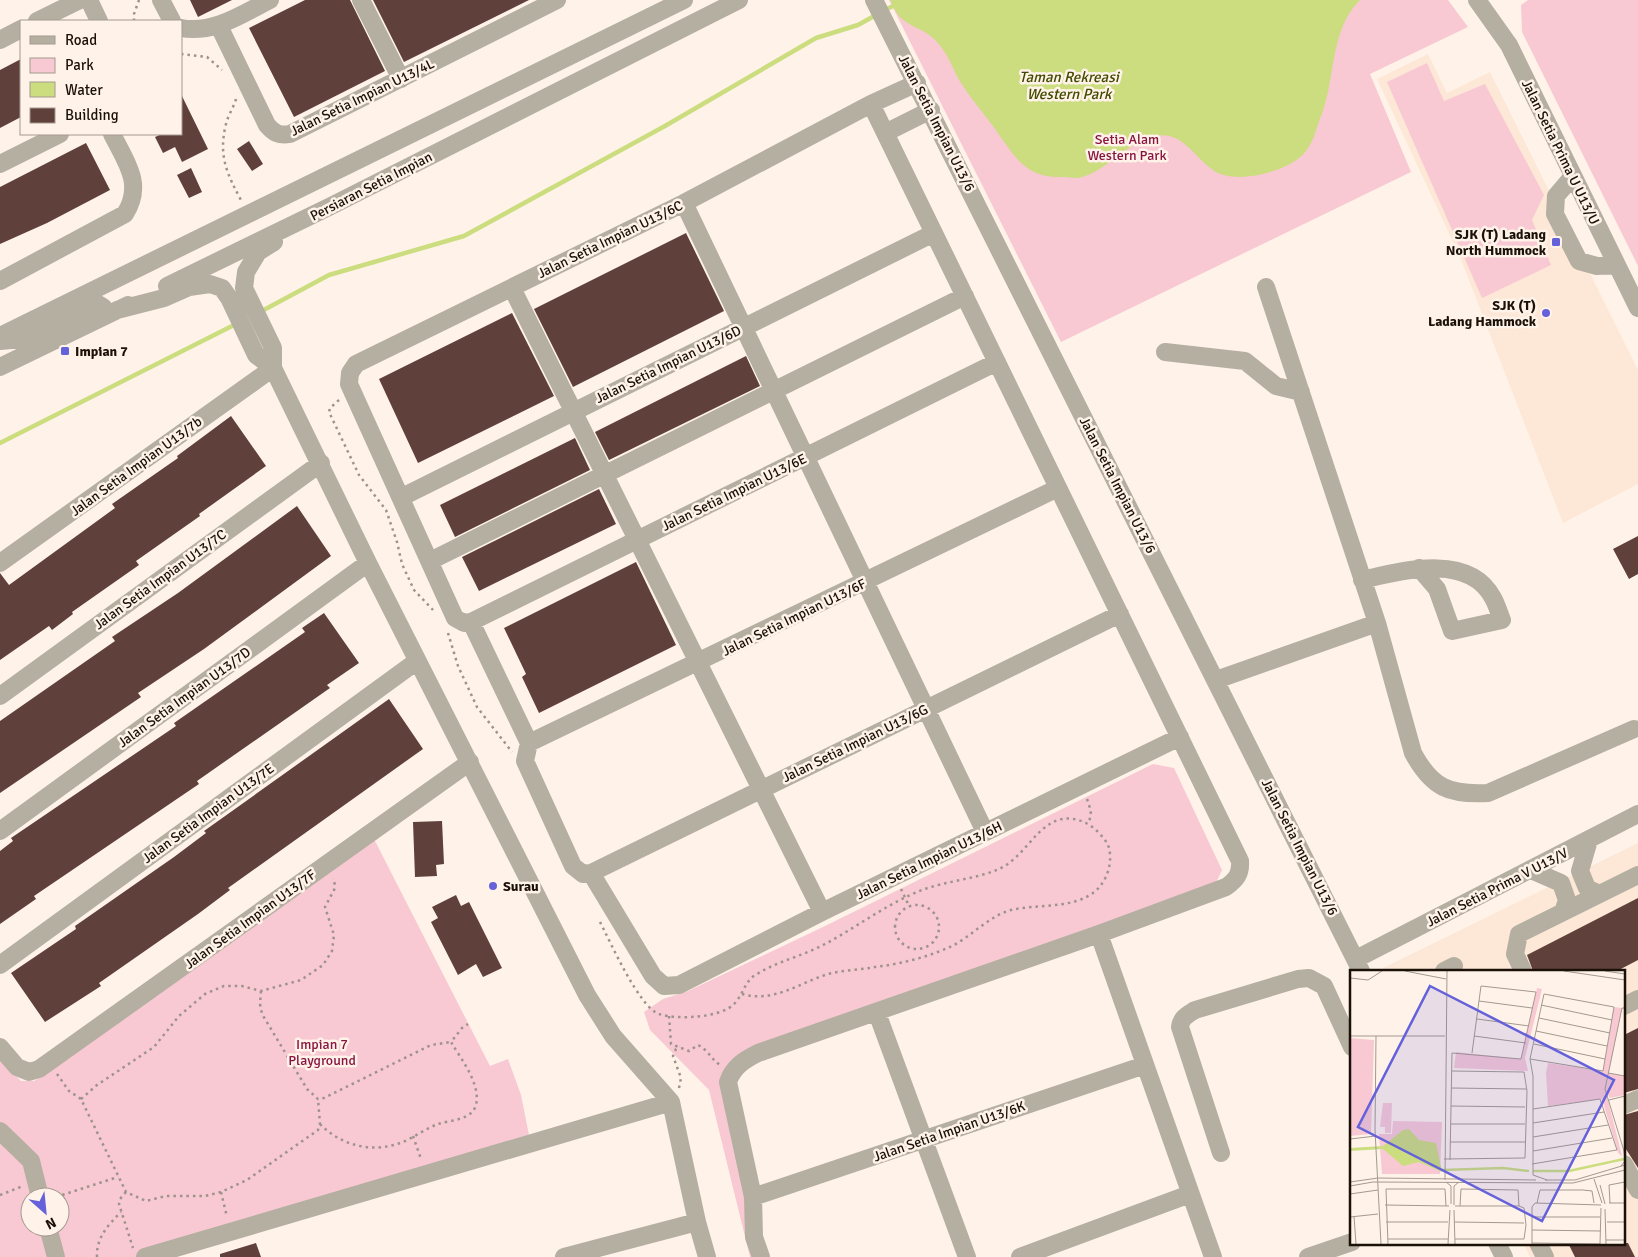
<svg xmlns="http://www.w3.org/2000/svg" width="1638" height="1257" viewBox="0 0 1638 1257" font-family="Signika,sans-serif">
  <rect width="100%" height="100%" fill="#fff3e9"/>
  <!-- built -->
  <path fill="#fde7d6" d="M1428 54 1447 93 1490 72 1638 370V484L1563 523 1460 257 1377 79Z
    M1638 843V1257H1530L1523 1243H1624V971H1385L1383 968Z"/>
  <!-- green -->
  <path fill="#f8c9d3" fill-rule="evenodd" d="M889 0H1448L1468 27 1370 74 1411 172 1061 342Z
    M1528 0H1638V266L1522 32 1521 5Z
    M1427 63 1444 101 1485 84 1544 195 1532 220 1551 265 1482 298 1387 82Z
    M1153 764 1174 768 1222 870 1215 885 752 1049 733 1073 759 1221 767 1257H750L709 1090 650 1030 644 1012 663 999 688 991 823 927Z
    M374 839 490 1066 508 1059 521 1095 529 1135 145 1257H0V1059L21 1081H34L44 1075ZM30 1197H60V1227H30Z"/>
  <!-- water -->
  <path fill="#cbdd7e" d="M890 0H1360C1329 31 1336 79 1321 116 1315 132 1313 147 1299 158 1281 173 1233 185 1213 170 1198 160 1187 140 1169 136 1138 129 1110 170 1082 177 1076 179 1070 177 1064 177 1023 179 1014 154 992 125 981 110 969 96 959 80 953 69 949 57 941 47 929 30 916 30 902 19 896 14 894 7 890 0Z"/>
  <g fill="none" stroke-linecap="round" stroke-linejoin="round">
    <!-- stream -->
    <path stroke="#cbdd7e" stroke-width="4.5" d="M883 11 893 6
      M260 312 329 275 464 236 665 126 816 38 858 25 876 15
      M0 443 238 323"/>
  </g>
  <!-- building -->
  <path fill="#5f403a" d="M190 0H232L198 17Z
    M305 0H350L385 71 294 117 249 28Z
    M373 0H529L404 62Z
    M21 59V117L0 128V70Z
    M181 94 208 149 182 162 175 147 163 153 155 137 162 134H181Z
    M249 141 263 164 252 171 237 149Z
    M86 143 110 190 47 223 0 244V187Z
    M191 168 202 192 189 198 177 175Z
    M686 233 724 311 573 387 534 309Z
    M512 313 554 396 418 463 379 379Z
    M746 356 760 386 609 460 595 432Z
    M231 416 266 466 199 514 200 516 136 561 139 565 72 612 73 614 52 630 49 626 0 660V573L9 585 115 508 112 504 178 458 177 456Z
    M575 438 590 470 455 537 440 505Z
    M599 489 616 524 479 591 462 557Z
    M297 506 331 556 204 649 138 693 141 697 0 793V721L115 641 112 637 178 593Z
    M1638 536V574L1629 579 1613 549Z
    M636 562 676 645 539 713 522 677 526 674 504 628Z
    M324 613 359 663 327 685 330 688 197 781 199 784 34 896 36 899 0 924V851L13 841 11 838 176 726 174 723 305 632 302 628Z
    M389 699 423 749 228 888 230 890 198 914 99 983 101 986 45 1022 11 973 76 929 75 926 174 857 206 833 204 831Z
    M442 821 444 864 436 865 437 876 415 877 413 822Z
    M456 895 461 906 469 902 502 968 483 977 476 964 458 975 431 922 438 918 432 907Z
    M1638 898V960L1617 971H1533L1527 955Z
    M1638 1028V1089L1624 1093V1035Z
    M1638 1111V1168L1624 1146V1115Z
    M256 1243 261 1257H220V1254Z
    M1568 1243H1628L1635 1257H1575Z"/>
  <g fill="none" stroke-linecap="round" stroke-linejoin="round">
    <!-- path -->
    <path stroke="#9e938a" stroke-width="2.5" stroke-dasharray="2.5 4" stroke-linecap="butt" d="M134 21V14L139 0
      M181 54 207 57 222 70
      M236 99C234 107 228 115 226 124 218 156 227 174 242 202
      M339 400 330 408 329 412 359 475 386 510 397 542 402 564 414 590 433 610
      M448 633 458 666 477 707 512 752
      M1087 799 1091 811 1089 824
      M901 889 909 906
      M895 927a22 22 0 1 1 44 0a22 22 0 1 1-44 0Z
      M600 922C611 943 639 1007 659 1014 678 1020 722 1018 735 1003 744 993 745 980 757 974 778 961 803 956 825 944 857 927 888 903 922 890 946 881 976 879 999 869 1031 855 1043 803 1086 823 1094 827 1104 837 1108 845 1114 861 1107 883 1093 893 1071 909 1037 904 1011 910 989 916 972 936 952 946 928 957 901 964 875 967 860 970 843 970 828 974 799 983 774 1003 742 994
      M261 991 260 1004 262 1014 307 1089 318 1099 324 1098 431 1045 451 1042
      M669 1016 671 1044 689 1051 698 1045C708 1050 711 1059 720 1065
      M57 1074 69 1091 81 1099 126 1192 146 1201 166 1196H205L221 1192 247 1180 318 1130 320 1124 318 1099
      M679 1088 681 1078 673 1056 676 1049 680 1047
      M81 1099 97 1085 154 1047 179 1016 205 994 224 986H242L261 991 301 980 323 965 332 951 334 935 325 907 335 888 334 878
      M320 1124C339 1144 369 1153 397 1144 411 1140 424 1129 438 1124 451 1120 472 1120 476 1105 481 1084 461 1059 451 1042L462 1028 468 1024
      M413 1136 421 1159
      M126 1192 120 1199 119 1204 133 1248
      M221 1192 227 1217
      M0 1195 23 1186
      M56 1197 118 1177
      M97 1257C96 1238 108 1225 121 1212"/>
    <!-- minor -->
    <path stroke="#b5afa1" stroke-width="18" d="M89 0 99 21
      M161 0 172 21
      M361 0 401 79
      M874 0 1361 971
      M1477 0 1509 45 1638 308
      M37 21 80 0
      M219 26 267 125C274 133 279 136 290 134L557 0
      M181 28C214 34 242 14 270 0
      M0 40 21 29
      M917 83 871 104 684 203 356 364 350 373 349 384 455 618 464 623 471 622 529 743 525 761 573 866 583 874 591 873 653 976 664 986 679 985 822 912 1180 737
      M885 133 931 110
      M0 164 60 134
      M1573 176 1556 196 1555 214 1579 261 1597 266 1617 265
      M684 203 985 832
      M0 281 125 214C144 184 126 162 112 134
      M167 286 331 206 739 0
      M1266 287 1377 623 1413 753C1432 788 1449 795 1488 793L1634 729
      M512 288 822 912
      M117 310 164 298 189 287 210 284 222 288 229 298 256 355 273 368 368 563 587 995 613 1036 671 1102 697 1222 707 1257
      M0 336 684 0
      M0 341 23 339 91 305 98 304 103 307 96 320
      M1165 352 1245 361 1276 386 1301 392
      M0 367 128 305
      M273 368V348L244 288 246 272 258 252 274 242
      M402 497 934 233
      M430 561 965 296
      M0 563 273 368
      M1362 580C1401 571 1469 552 1493 598 1497 605 1499 613 1502 620L1452 631 1437 589 1419 568
      M471 622 997 362
      M1216 680 1377 623
      M0 696 321 463
      M529 743 1058 488
      M0 831 368 563
      M1589 840 1580 871 1587 888 1599 894
      M1531 870 1561 883 1567 900 1563 912
      M591 873 1120 614
      M1099 934 1213 1257
      M1356 959 1638 814
      M0 965 417 661
      M1444 971 1454 966
      M1523 971 1515 954 1519 934 1638 875
      M1624 1006 1638 999
      M877 1013 967 1257
      M0 1047 17 1067 29 1072 39 1069 470 762
      M1624 1105 1638 1099
      M0 1131 31 1161 40 1197
      M1221 1153 1180 1027C1181 1018 1187 1015 1195 1010L1298 979 1309 978 1324 986 1352 1047
      M1624 1164 1638 1190
      M753 1197 1145 1065
      M48 1227 56 1257
      M1497 1243 1504 1257
      M1538 1243 1545 1257
      M145 1257 671 1102
      M564 1257 697 1222
      M761 1257 754 1237 753 1197 728 1082C733 1067 744 1060 758 1053L1099 934 1226 887C1236 880 1241 874 1240 861L871 104
      M1020 1257 1190 1194
      M1308 1257 1352 1242"/>
  </g>
  <!-- markers -->
  <g fill="#6461da" stroke="#fff3e9" stroke-width="2">
    <rect x="1551" y="237" width="10" height="10" rx="2.5"/>
    <circle cx="1546" cy="313" r="5"/>
    <rect x="60" y="346" width="10" height="10" rx="2.5"/>
    <circle cx="493" cy="886" r="5"/>
  </g>
  <g text-anchor="middle" stroke-width="5" stroke-linejoin="round" paint-order="stroke">
    <!-- street labels -->
    <g font-size="14" fill="#1b1109" stroke="#fff3e9">
      <text transform="translate(362 97) rotate(-26)" y="5">Jalan Setia Impian U13/4L</text>
      <text transform="translate(937 123) rotate(63)" y="5">Jalan Setia Impian U13/6</text>
      <text transform="translate(1561 152) rotate(64)" y="5">Jalan Setia Prima U U13/U</text>
      <text transform="translate(371 186) rotate(-27)" y="5">Persiaran Setia Impian</text>
      <text transform="translate(610 239) rotate(-26)" y="5">Jalan Setia Impian U13/6C</text>
      <text transform="translate(668 364) rotate(-26)" y="5">Jalan Setia Impian U13/6D</text>
      <text transform="translate(136 466) rotate(-36)" y="5">Jalan Setia Impian U13/7b</text>
      <text transform="translate(1118 485) rotate(63)" y="5">Jalan Setia Impian U13/6</text>
      <text transform="translate(734 492) rotate(-26)" y="5">Jalan Setia Impian U13/6E</text>
      <text transform="translate(160 579) rotate(-36)" y="5">Jalan Setia Impian U13/7C</text>
      <text transform="translate(794 617) rotate(-26)" y="5">Jalan Setia Impian U13/6F</text>
      <text transform="translate(184 697) rotate(-36)" y="5">Jalan Setia Impian U13/7D</text>
      <text transform="translate(855 743) rotate(-26)" y="5">Jalan Setia Impian U13/6G</text>
      <text transform="translate(208 813) rotate(-36)" y="5">Jalan Setia Impian U13/7E</text>
      <text transform="translate(1300 847) rotate(63)" y="5">Jalan Setia Impian U13/6</text>
      <text transform="translate(929 860) rotate(-26)" y="5">Jalan Setia Impian U13/6H</text>
      <text transform="translate(1497 887) rotate(-27)" y="5">Jalan Setia Prima V U13/V</text>
      <text transform="translate(250 919) rotate(-36)" y="5">Jalan Setia Impian U13/7F</text>
      <text transform="translate(949 1131) rotate(-19)" y="5">Jalan Setia Impian U13/6K</text>
    </g>
    <!-- park labels -->
    <g font-size="14" fill="#881441" stroke="#fff3e9">
      <text x="1127" y="144">Setia Alam<tspan x="1127" dy="16">Western Park</tspan></text>
      <text x="322" y="1049">Impian 7<tspan x="322" dy="16">Playground</tspan></text>
    </g>
    <!-- poi labels -->
    <g font-size="14" font-weight="bold" fill="#1b1109" stroke="#fff3e9" text-anchor="end">
      <text x="1546" y="239">SJK (T) Ladang<tspan x="1546" dy="16">North Hummock</tspan></text>
      <text x="1536" y="310">SJK (T)<tspan x="1536" dy="16">Ladang Hammock</tspan></text>
      <text x="75" y="356" text-anchor="start">Impian 7</text>
      <text x="503" y="891" text-anchor="start">Surau</text>
    </g>
    <!-- water labels -->
    <g font-size="15" font-style="italic" fill="#424b00" stroke="#fff3e9">
      <text x="1069" y="82">Taman Rekreasi<tspan x="1069" dy="17">Western Park</tspan></text>
    </g>
  </g>
  <!-- overview -->
  <g transform="translate(1350 970)">
    <rect width="275" height="275" fill="#fff3e9"/>
    <path d="M187 18 192 19 175 88 178 101 104 98 106 82 171 89ZM264 37 272 38 259 103 275 106V125L260 128 256 122 272 186 268 183 252 129 198 136 196 103 198 93 253 101ZM0 68 24 70 21 164 0 166ZM33 133H42L41 163H35V157H30ZM43 151 92 152 90 204H32L29 164H42Z" fill="#f8c9d3"/>
    <path d="M59 159 69 170 86 173 92 202 69 192 53 196 33 179 0 181V178L33 176 53 160Z" fill="#cbdd7e"/>
    <path fill="none" stroke="#cbdd7e" stroke-width="2.5" d="M92 200 153 198 179 201M183 201H219L274 189"/>
    <path fill="none" stroke="#a4998f" stroke-width="1" d="M55 1 96 9M214 1 275 10M255 1 275 4M0 8 18 10 32 1M129 31 182 38M191 35 262 50M189 48 260 63M127 49 179 56M186 61 257 76M0 66H95M26 66 25 160 31 274M124 66 176 73M184 74 255 89M180 89 253 101 264 37 194 24 180 89 183 106V205L197 210M258 103 275 106M101 118 176 119M259 130 275 126M101 136 175 137M183 153 254 142M101 154H175M183 167 258 155M0 169 26 166M100 172H175M183 181 262 168M94 189 175 188 177 121 174 102 102 101M100 190 102 83 171 89 186 22 131 16 122 83M182 194 267 180 250 129 183 139M271 196 275 191 274 181 255 119 272 38H275M244 209 252 233M95 210 97 1M195 210H225L275 195M0 212 28 208 186 210M96 212 101 216V234M250 215 255 234M0 216 23 212 223 213 275 200M0 224 28 220M187 233 190 220H233L242 221 244 233M259 233H275M260 233 259 215 275 212M35 235 99 236M104 235V216L109 212M105 236H169L174 238 176 255 174 269H105M110 236 111 219 168 220 169 236M255 239 256 274M104 240 105 274M4 246 6 274M0 247 28 244M182 247H250M36 252H98M105 252 174 253M257 252H275M182 260 250 261M38 269H98M256 270H275M182 273 250 274M38 274 36 219H95L96 236M98 274 100 240M182 274V237L185 233 251 235M250 274 251 238"/>
    <path fill="#6461da" fill-opacity="0.15" stroke="#6461da" stroke-width="2.5" d="M80 16 264 110 192 251 8 157Z"/>
    <rect width="275" height="275" fill="none" stroke="#1b1109" stroke-width="2.5"/>
  </g>
  <!-- legend -->
  <rect x="20" y="20" width="162" height="115" fill="#fff3e9" stroke="#a4998f"/>
  <rect x="30" y="36" width="25" height="8" fill="#b5afa1" stroke="#a4998f"/>
  <text x="65" y="45" font-size="15" fill="#1b1109">Road</text>
  <rect x="30" y="58" width="25" height="15" fill="#f8c9d3" stroke="#a4998f"/>
  <text x="65" y="70" font-size="15" fill="#1b1109">Park</text>
  <rect x="30" y="82" width="25" height="15" fill="#cbdd7e" stroke="#a4998f"/>
  <text x="65" y="95" font-size="15" fill="#1b1109">Water</text>
  <rect x="30" y="108" width="25" height="15" fill="#5f403a" stroke="#a4998f"/>
  <text x="65" y="120" font-size="15" fill="#1b1109">Building</text>
  <!-- north arrow -->
  <g transform="translate(45 1212) rotate(153)"><circle r="24" fill="#fff3e9" stroke="#a4998f"/>
  <path d="M0-4L9 19L0 12L-9 19Z" fill="#6461da"/>
  <text y="-8" font-size="14" font-weight="bold" text-anchor="middle" fill="#1b1109">N</text>
  </g>
</svg>
